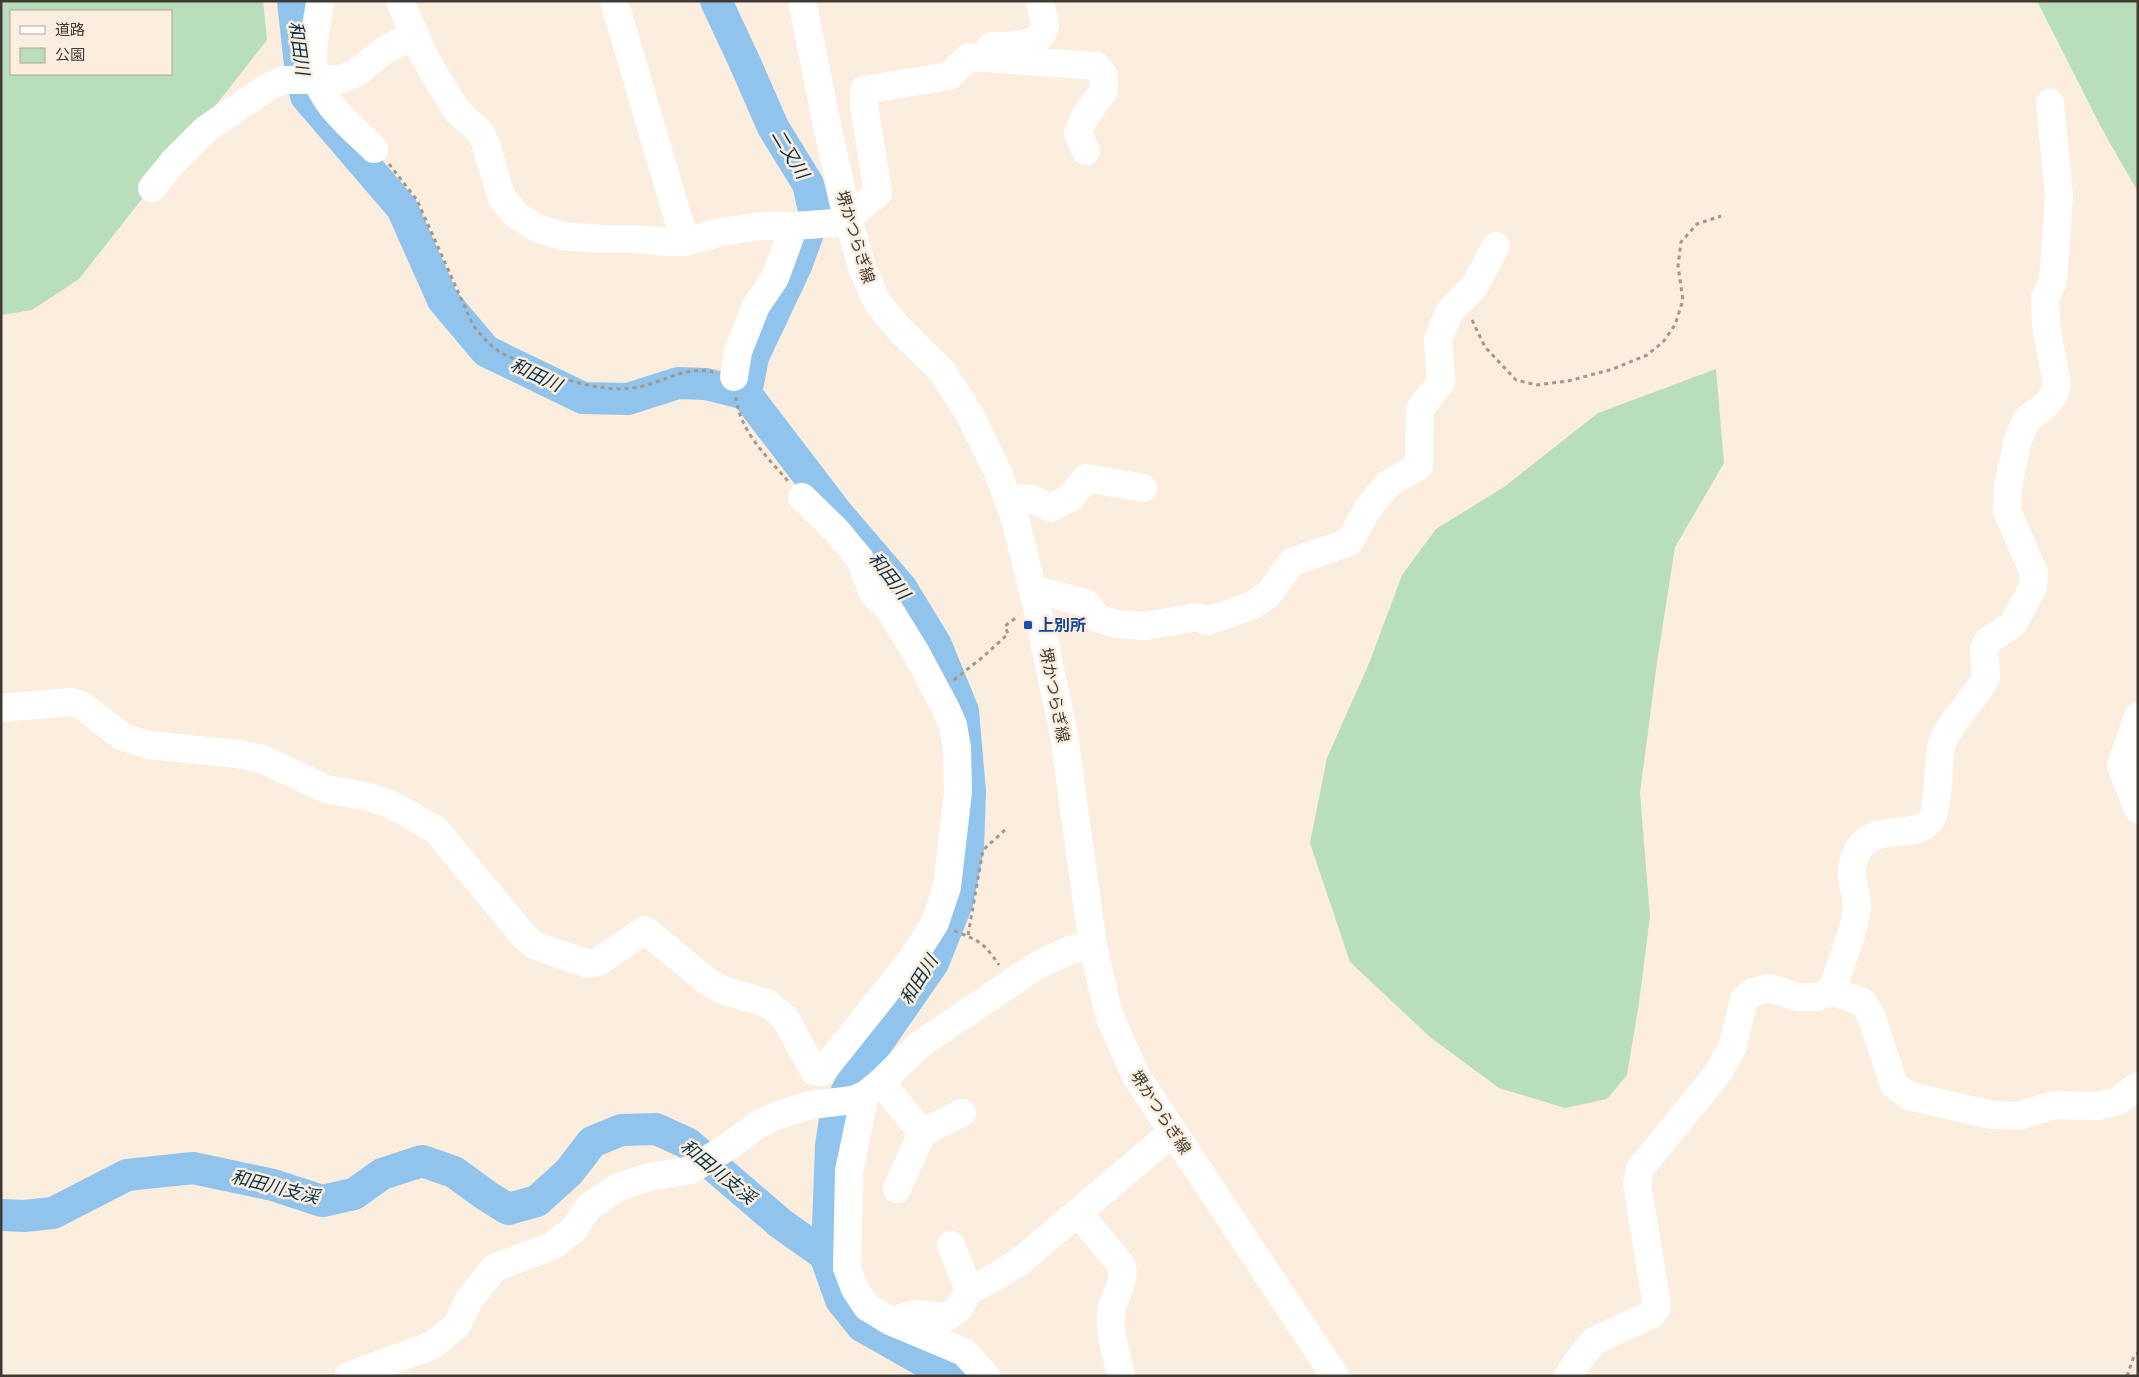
<svg xmlns="http://www.w3.org/2000/svg" width="2139" height="1377" viewBox="0 0 2139 1377" font-family="Montserrat,'Noto Sans JP',sans-serif">
  <rect width="100%" height="100%" fill="#fbeede"/>
  <!-- green -->
  <path fill="#b8debb" fill-rule="evenodd" d="M1 1H263L267 40 79 279 32 310 1 315ZM11 11H171V74H11Z
    M2037 1H2138V192L2102 129Z
    M1716 369 1724 463 1675 547 1657 662 1640 793 1650 916 1639 1003 1627 1075 1607 1099 1565 1108 1499 1088 1430 1037 1350 962 1310 843 1327 758 1370 661 1402 575 1436 529 1504 487 1598 413Z"/>
  <g fill="none" stroke-linecap="round" stroke-linejoin="round">
    <!-- river -->
    <path stroke="#90c4ed" stroke-width="32" d="M293 1 300 65 306 96 402 208 443 300 486 351 583 398 628 399 678 383 706 384 746 394 837 513 902 589 936 645 963 711 970 792 968 848 957 903 933 963 856 1074 836 1112 831 1146 828 1227 825 1255 841 1300 862 1326 950 1376
      M716 1 745 63 773 127 808 184 815 214 796 266 753 357 746 394
      M1 1215 24 1216 53 1213 127 1175 193 1168 273 1185 322 1201 354 1194 382 1174 422 1161 454 1172 487 1196 508 1209 537 1201 569 1172 592 1142 621 1130 656 1129 687 1143 780 1223 825 1255"/>
    <!-- path -->
    <path stroke="#a2988d" stroke-width="3" stroke-dasharray="4 4" stroke-linecap="butt" d="M389 164 417 200 473 325C480 334 487 343 497 350 505 356 516 359 524 363 557 377 595 392 632 388 660 385 684 365 713 372
      M1472 320 1485 347 1516 380 1537 385 1568 381 1613 369 1647 355 1663 342 1675 325 1683 300 1678 266 1681 242 1697 224 1721 216
      M736 397C739 430 767 457 788 481
      M954 680 984 656 1008 634 1005 626 1017 617
      M954 931C979 940 984 943 999 965
      M968 935 983 850 1005 830
      M2127 1376 2134 1356 2138 1353"/>
    <!-- minor -->
    <path stroke="#fff" stroke-width="28" d="M320 1C318 18 310 55 314 70 321 104 351 126 374 149
      M400 1 423 54 439 82 458 112 480 132 485 142 502 198 516 215 537 228 562 236 602 239H636L669 242H685L721 232 761 226H794L849 222
      M614 1 685 242
      M991 46C1007 46 1043 47 1045 25 1045 17 1040 9 1040 1
      M152 188 173 162 206 129 268 87 284 80 342 79 356 73 385 50 415 35
      M848 217 878 193 864 105V90L949 76 969 57 1096 66 1104 76V90L1084 118 1078 134 1086 151
      M734 377 738 352 756 306 775 278 794 226
      M1007 498 1031 499 1051 508 1071 497 1086 478 1143 488
      M1033 589 1086 603 1097 618 1116 624 1145 626 1197 617 1207 621 1251 606 1269 594 1292 562 1349 542 1369 507 1388 484 1419 466 1420 409 1441 382 1438 340 1449 312 1474 287 1496 246
      M1 708 71 702 81 705 123 737 148 745 238 754 262 759 326 789 369 797 390 804 436 830 523 935 534 945 588 964 598 962 645 930 708 982 725 991 767 1003 785 1018 814 1071 822 1072 912 959 935 923 947 887 958 792 957 748 953 725 945 707 915 651 889 609 873 593 860 559 835 529 802 497
      M2138 716 2121 766 2138 809
      M1831 991 1863 1002 1871 1015 1894 1085 1909 1096 1992 1115 2018 1116 2054 1105 2098 1106 2118 1101 2138 1086
      M881 1082 922 1133
      M865 1095 849 1171 847 1268 855 1289 867 1307 890 1321 964 1352 986 1376
      M897 1189 922 1133 962 1113
      M1083 1208 1085 1221 1122 1266C1126 1284 1112 1297 1111 1314 1109 1335 1117 1356 1121 1376
      M951 1245 969 1290 988 1281 1018 1263 1173 1132
      M891 1321 914 1314 947 1317 959 1308 969 1290
      M349 1376 433 1345 457 1325 469 1300 494 1268 552 1246 573 1230 589 1207 618 1187 649 1177 691 1170 729 1146 759 1124 781 1114 811 1105 853 1100 865 1095 881 1082 919 1045 1038 965 1072 949 1093 947
      M1568 1376 1583 1354 1594 1341 1652 1314 1657 1306 1637 1184 1640 1169 1718 1073 1732 1048 1744 1000 1753 992 1770 988 1797 997H1818L1831 991C1838 973 1858 921 1857 904 1856 888 1848 878 1854 859 1867 818 1912 842 1930 821 1939 812 1938 763 1941 747 1947 724 1974 700 1986 678L1984 649 1988 641 2013 624 2033 587 2034 573 2007 511 2008 486 2017 443 2026 420 2047 404 2054 395 2057 384 2046 326 2045 298 2053 281 2059 196 2050 103"/>
    <!-- major -->
    <path stroke="#fff" stroke-width="28" d="M802 1 829 135 849 222 862 267 877 302 900 330 942 371 970 415 996 468 1014 515 1036 603 1064 735 1093 947 1109 1015 1136 1076 1335 1376"/>
  </g>
  <!-- markers -->
  <rect fill="#1a4fb4" stroke="#fbeede" stroke-width="2" x="1023" y="620" width="10" height="10" rx="2.5"/>
  <g text-anchor="middle" stroke-width="5" stroke-linejoin="round" paint-order="stroke">
    <!-- street labels -->
    <g font-size="16" fill="#403a34" stroke="#fbeede">
      <text transform="translate(856 237) rotate(73)" y="6">堺かつらぎ線</text>
      <text transform="translate(1055 695) rotate(79)" y="6">堺かつらぎ線</text>
      <text transform="translate(1161 1112) rotate(57)" y="6">堺かつらぎ線</text>
    </g>
    <!-- transit labels -->
    <g font-size="16" font-weight="bold" fill="#164399" stroke="#fbeede" text-anchor="start">
      <text x="1038" y="631">上別所</text>
    </g>
    <!-- water labels -->
    <g font-size="18" font-style="italic" fill="#05304b" stroke="#fbeede">
      <text transform="translate(299 48) rotate(82)" y="6">和田川</text>
      <text transform="translate(790 154) rotate(59)" y="6">二又川</text>
      <text transform="translate(536 375) rotate(25)" y="6">和田川</text>
      <text transform="translate(889 576) rotate(52)" y="6">和田川</text>
      <text transform="translate(919 980) rotate(-58)" y="6">和田川</text>
      <text transform="translate(718 1172) rotate(39)" y="6">和田川支渓</text>
      <text transform="translate(275 1187) rotate(14)" y="6">和田川支渓</text>
    </g>
  </g>
  <!-- border -->
  <rect width="2139" height="1377" fill="none" stroke="#403a34" stroke-width="5"/>
  <!-- legend -->
  <rect x="10" y="10" width="162" height="65" fill="#fbeede" stroke="#b0a69a"/>
  <rect x="20" y="26" width="25" height="8" fill="#ffffff" stroke="#b0a69a"/>
  <text x="55" y="35" font-size="15" fill="#403a34">道路</text>
  <rect x="20" y="48" width="25" height="15" fill="#b8debb" stroke="#b0a69a"/>
  <text x="55" y="60" font-size="15" fill="#403a34">公園</text>
</svg>
